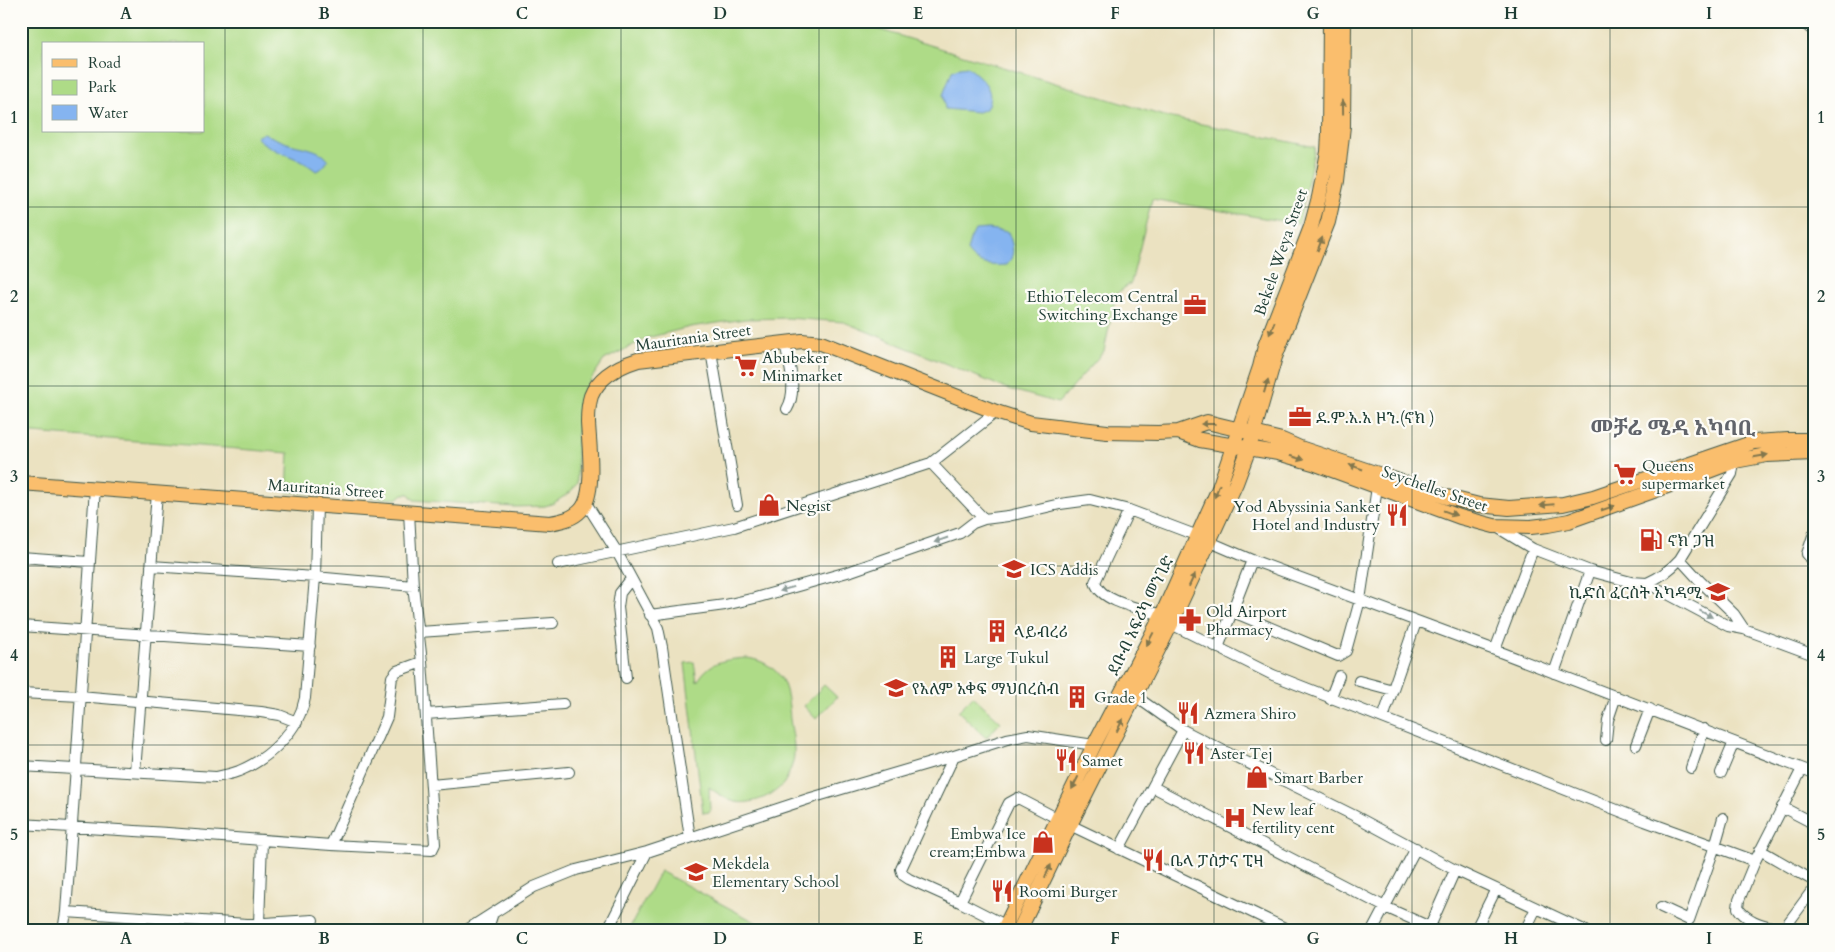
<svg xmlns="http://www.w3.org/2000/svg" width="1835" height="952" viewBox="0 0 1835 952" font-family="Cardo,'Noto Serif Ethiopic',serif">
  <rect width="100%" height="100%" fill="#fdfcf7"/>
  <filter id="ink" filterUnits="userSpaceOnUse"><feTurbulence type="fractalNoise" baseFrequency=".02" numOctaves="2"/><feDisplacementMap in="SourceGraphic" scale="10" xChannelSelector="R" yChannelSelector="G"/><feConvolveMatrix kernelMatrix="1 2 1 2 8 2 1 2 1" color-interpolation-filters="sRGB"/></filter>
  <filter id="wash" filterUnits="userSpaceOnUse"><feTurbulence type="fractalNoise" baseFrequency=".0096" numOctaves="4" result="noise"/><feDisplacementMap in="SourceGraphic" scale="20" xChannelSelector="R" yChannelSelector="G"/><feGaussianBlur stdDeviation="1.12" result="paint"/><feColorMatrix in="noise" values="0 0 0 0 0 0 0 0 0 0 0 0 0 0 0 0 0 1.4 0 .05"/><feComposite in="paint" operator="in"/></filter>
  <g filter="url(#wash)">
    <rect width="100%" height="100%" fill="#ebe2c1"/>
    <!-- green -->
    <path fill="#aedb87" stroke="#668c5e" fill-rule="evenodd" d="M21 21H851L1167 117 1315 147 1299 224 1152 199 1131 283 1116 294 1104 351 1058 403 1005 388 844 322 788 318 745 319 690 327 647 338 604 360 583 391 577 438V483L572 491 554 503 545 506 514 507 414 500 409 494H403L397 499 287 492 289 453 21 432ZM44 44H204V131H44Z
      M746 658C759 659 774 666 781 678 788 690 789 706 790 719 792 733 796 748 793 762 791 768 788 777 784 783 774 796 751 805 735 802 725 799 717 793 709 787L710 812 703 813 685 663 694 662 697 682C710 661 722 660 746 658Z
      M824 685 837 697 816 719 804 706Z
      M973 696 1001 722 986 738 958 711Z
      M660 871 772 931H628Z"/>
    <!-- water -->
    <path fill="#85b4f0" stroke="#527892" d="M967 66C982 79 997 89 986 109L978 112 945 109 943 95 952 71 960 67Z
      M264 133C271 137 279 140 287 143 300 148 319 147 328 160 325 165 322 170 316 171 298 155 275 155 256 137Z
      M989 229 1008 232C1013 245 1016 254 1007 265 991 266 977 266 967 251L970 240 975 230Z"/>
  </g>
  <g filter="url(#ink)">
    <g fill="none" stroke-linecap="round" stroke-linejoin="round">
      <defs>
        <path id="minor" d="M1801 21 1814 31
          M785 343C789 364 798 390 787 409
          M711 351 737 505
          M931 463 984 519
          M586 503 617 552 658 628 662 647 690 838
          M1129 510 1095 582C1101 603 1144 609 1162 615
          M1495 526 1533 549 1590 571 1631 582 1647 583 1728 626 1744 629 1814 655
          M1814 533 1807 554 1814 562
          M1210 542 1252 560 1495 650 1814 773
          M21 557 89 562
          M1680 559 1700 581 1734 614 1744 629
          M558 564 734 527 931 463 996 412
          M151 566 315 577 413 586
          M1647 583C1661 577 1670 570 1680 559L1732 474 1735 456
          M1233 612 1338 656 1346 651 1360 600 1377 487
          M650 615 725 605 755 598 851 571 960 533 973 523 984 519 1008 516 1060 504 1090 500 1129 510 1198 536
          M1171 624 1273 675 1645 821 1755 861
          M21 626 310 646
          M419 632 553 623
          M1218 648 1252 560
          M1495 650 1533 549
          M1554 673 1590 571
          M626 678 618 607 620 593 631 579
          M1359 681 1393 690
          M21 693 80 696 261 712 279 715 297 722
          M1135 696 1183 730 1220 749 1353 815 1455 870 1586 931
          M1330 699 1339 676
          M426 714 563 704
          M1383 718 1416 622
          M1606 740 1608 720 1616 696
          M1636 745 1650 709
          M954 756 901 869 903 875 909 879 960 902 1005 925
          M21 766 216 777C223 775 232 774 239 771 269 759 299 730 305 698L315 577 317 505
          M1691 768 1704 729
          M135 771 157 493
          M1721 773 1734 742
          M431 785 569 772
          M1153 787 1385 907 1439 931
          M1782 807 1809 821 1814 826
          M21 824 168 833 331 845 432 850 435 844 422 662 413 586 409 512
          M331 845 387 717 392 677 397 671 422 662
          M1119 849 1183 730
          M1760 850 1814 881
          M960 902 1009 803 1018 798 1070 825 1291 931
          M1661 907 1689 920 1715 846 1723 818
          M66 912 247 924 313 920
          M259 923 262 841
          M1783 930 1814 888
          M63 931 66 912 95 488
          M465 931 534 887 576 870 647 852 811 798 954 756 1007 739 1028 735 1094 745
          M487 931 493 913
          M607 931 647 852
          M1372 931 1416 848
          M1428 931 1455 870
          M1475 931 1496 889
          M1525 931 1536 908
          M1786 931C1770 926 1748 924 1738 908L1739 900 1755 861 1802 769"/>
        <path id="major" d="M1178 432 1200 440 1278 453 1313 463 1460 517 1494 526 1531 527 1548 525 1569 521 1693 477 1735 461 1767 455 1814 453
          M21 483 550 523C561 521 573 519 581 510 596 494 589 444 588 423 588 414 588 405 591 396 599 376 619 366 638 360L802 341 821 343 996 412 1031 423 1107 432 1158 433 1178 432 1207 422 1282 440 1300 448 1447 497 1479 505 1509 508 1563 504 1593 497 1754 442 1788 440H1814
          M1003 931 1094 745 1162 615 1219 488 1260 367 1265 346 1311 227 1319 197 1328 152 1329 133 1330 21
          M1019 931 1070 825 1171 624 1236 483 1249 448 1275 357 1328 222 1337 181 1343 126 1344 21"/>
      </defs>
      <!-- minor casing -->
      <use href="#minor" stroke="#3e5649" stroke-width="12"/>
      <!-- major casing -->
      <use href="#major" stroke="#3e5649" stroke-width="16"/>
      <!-- minor -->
      <use href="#minor" stroke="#fff" stroke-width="10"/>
      <!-- major -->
      <use href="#major" stroke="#fabe6d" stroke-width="14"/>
    </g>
    <!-- one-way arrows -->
    <defs><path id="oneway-solid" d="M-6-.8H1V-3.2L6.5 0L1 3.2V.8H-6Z" transform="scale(1.25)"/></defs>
    <g fill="#82774e">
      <use href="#oneway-solid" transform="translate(1343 107) rotate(-91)"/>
      <use href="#oneway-solid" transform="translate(1320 244) rotate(-70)"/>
      <use href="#oneway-solid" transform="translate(1272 328) rotate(112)"/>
      <use href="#oneway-solid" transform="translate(1266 386) rotate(-74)"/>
      <use href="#oneway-solid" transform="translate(1208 424) rotate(180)"/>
      <use href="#oneway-solid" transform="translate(1761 456) rotate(-10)"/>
      <use href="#oneway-solid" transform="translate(1297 458) rotate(17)"/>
      <use href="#oneway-solid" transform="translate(1356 467) rotate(-161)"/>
      <use href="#oneway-solid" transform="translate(1217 491) rotate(111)"/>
      <use href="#oneway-solid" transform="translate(1547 505) rotate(175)"/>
      <use href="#oneway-solid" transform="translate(1608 508) rotate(-19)"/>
      <use href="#oneway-solid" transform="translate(1450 513) rotate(20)"/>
      <use href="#oneway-solid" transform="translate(1192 580) rotate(-65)"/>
      <use href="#oneway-solid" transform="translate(1150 639) rotate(118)"/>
      <use href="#oneway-solid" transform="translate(1120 725) rotate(-63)"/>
      <use href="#oneway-solid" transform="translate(1075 783) rotate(117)"/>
      <use href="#oneway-solid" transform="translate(1048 871) rotate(-65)"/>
    </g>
    <g fill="#8f9e9a">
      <use href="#oneway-solid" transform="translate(941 540) rotate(161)"/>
      <use href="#oneway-solid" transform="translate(786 589) rotate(164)"/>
      <use href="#oneway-solid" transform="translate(1706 614) rotate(28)"/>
    </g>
  </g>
  <!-- grid -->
  <path fill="none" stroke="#1f3d34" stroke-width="1" stroke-opacity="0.55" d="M225 21V931M423 21V931M621 21V931M819 21V931M1016 21V931M1214 21V931M1412 21V931M1610 21V931M21 207H1814M21 386H1814M21 566H1814M21 745H1814"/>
  <!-- icons -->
  <defs>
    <symbol id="office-bare" viewBox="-9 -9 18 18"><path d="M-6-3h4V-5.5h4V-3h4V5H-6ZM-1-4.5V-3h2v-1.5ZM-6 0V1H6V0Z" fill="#c8321e" stroke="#fdfcf7" stroke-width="2.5" paint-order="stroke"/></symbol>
    <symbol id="supermarket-bare" viewBox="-9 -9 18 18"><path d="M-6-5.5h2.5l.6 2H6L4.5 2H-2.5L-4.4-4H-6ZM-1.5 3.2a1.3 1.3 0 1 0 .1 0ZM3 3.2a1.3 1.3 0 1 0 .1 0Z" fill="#c8321e" stroke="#fdfcf7" stroke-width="2.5" paint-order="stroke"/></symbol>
    <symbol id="shop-bare" viewBox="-9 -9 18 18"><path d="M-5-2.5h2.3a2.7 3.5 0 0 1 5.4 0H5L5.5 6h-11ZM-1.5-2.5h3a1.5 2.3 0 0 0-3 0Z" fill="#c8321e" stroke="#fdfcf7" stroke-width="2.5" paint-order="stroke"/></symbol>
    <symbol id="restaurant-bare" viewBox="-9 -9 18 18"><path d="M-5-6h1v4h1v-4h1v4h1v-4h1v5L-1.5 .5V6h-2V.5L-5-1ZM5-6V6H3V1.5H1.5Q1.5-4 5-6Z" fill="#c8321e" stroke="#fdfcf7" stroke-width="2.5" paint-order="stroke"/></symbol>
    <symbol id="fuel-bare" viewBox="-9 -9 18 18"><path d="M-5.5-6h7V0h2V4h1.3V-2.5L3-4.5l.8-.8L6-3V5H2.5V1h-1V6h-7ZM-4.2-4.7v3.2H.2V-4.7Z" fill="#c8321e" stroke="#fdfcf7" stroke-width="2.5" paint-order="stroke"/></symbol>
    <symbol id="school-bare" viewBox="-9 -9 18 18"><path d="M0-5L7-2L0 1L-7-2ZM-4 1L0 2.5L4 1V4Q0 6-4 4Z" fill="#c8321e" stroke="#fdfcf7" stroke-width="2.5" paint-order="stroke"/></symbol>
    <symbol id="pharmacy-bare" viewBox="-9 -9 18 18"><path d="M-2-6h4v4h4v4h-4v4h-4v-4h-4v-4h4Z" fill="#c8321e" stroke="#fdfcf7" stroke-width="2.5" paint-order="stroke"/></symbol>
    <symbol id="building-bare" viewBox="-9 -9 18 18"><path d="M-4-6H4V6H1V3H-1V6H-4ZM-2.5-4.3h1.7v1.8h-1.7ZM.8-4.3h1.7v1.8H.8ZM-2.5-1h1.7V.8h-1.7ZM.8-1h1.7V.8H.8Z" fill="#c8321e" stroke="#fdfcf7" stroke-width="2.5" paint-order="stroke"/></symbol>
    <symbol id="hospital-bare" viewBox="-9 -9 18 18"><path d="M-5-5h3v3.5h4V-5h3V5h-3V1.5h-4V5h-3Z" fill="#c8321e" stroke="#fdfcf7" stroke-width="2.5" paint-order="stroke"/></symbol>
  </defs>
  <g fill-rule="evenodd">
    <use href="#office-bare" x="1179" y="289" width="32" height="32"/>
    <use href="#supermarket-bare" x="730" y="350" width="32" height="32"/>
    <use href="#office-bare" x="1284" y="401" width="32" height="32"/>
    <use href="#supermarket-bare" x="1609" y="458" width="32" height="32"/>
    <use href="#shop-bare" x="753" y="489" width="32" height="32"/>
    <use href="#restaurant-bare" x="1381" y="499" width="32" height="32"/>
    <use href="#fuel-bare" x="1635" y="524" width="32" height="32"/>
    <use href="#school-bare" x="998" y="553" width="32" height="32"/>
    <use href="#school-bare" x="1702" y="576" width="32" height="32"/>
    <use href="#pharmacy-bare" x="1174" y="604" width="32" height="32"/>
    <use href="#building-bare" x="981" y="615" width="32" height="32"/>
    <use href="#building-bare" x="932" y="641" width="32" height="32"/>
    <use href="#school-bare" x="880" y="672" width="32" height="32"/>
    <use href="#building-bare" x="1061" y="681" width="32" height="32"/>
    <use href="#restaurant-bare" x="1172" y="697" width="32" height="32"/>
    <use href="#restaurant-bare" x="1178" y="737" width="32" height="32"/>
    <use href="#restaurant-bare" x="1050" y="744" width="32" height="32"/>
    <use href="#shop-bare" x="1241" y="761" width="32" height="32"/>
    <use href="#hospital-bare" x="1219" y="802" width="32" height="32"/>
    <use href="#shop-bare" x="1027" y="826" width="32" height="32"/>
    <use href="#restaurant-bare" x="1137" y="844" width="32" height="32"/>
    <use href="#school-bare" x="680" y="856" width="32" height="32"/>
    <use href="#restaurant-bare" x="986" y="875" width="32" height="32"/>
  </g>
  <g text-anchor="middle" stroke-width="4.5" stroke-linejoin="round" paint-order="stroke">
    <!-- street labels -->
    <g font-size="16" fill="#1f3d34" stroke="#fdfcf7">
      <text transform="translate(1280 252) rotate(-71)" y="6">Bekele Weya Street</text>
      <text transform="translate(693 337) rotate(-8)" y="6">Mauritania Street</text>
      <text transform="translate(326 488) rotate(4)" y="6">Mauritania Street</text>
      <text transform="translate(1435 488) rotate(19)" y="6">Seychelles Street</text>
      <text transform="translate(1140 615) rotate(-64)" y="6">ደቡብ አፍሪካ መንገድ</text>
    </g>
    <!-- poi labels -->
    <g font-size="16" fill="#1f3d34" stroke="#fdfcf7" text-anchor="start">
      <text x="1178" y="302" text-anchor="end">EthioTelecom Central<tspan x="1178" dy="18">Switching Exchange</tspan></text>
      <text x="762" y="363">Abubeker<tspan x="762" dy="18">Minimarket</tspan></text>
      <text x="1316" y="423">ደ.ም.አ.አ ዞን.(ኖክ )</text>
      <text x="1642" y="471">Queens<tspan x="1642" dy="18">supermarket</tspan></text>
      <text x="786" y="511">Negist</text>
      <text x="1380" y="512" text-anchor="end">Yod Abyssinia Sanket<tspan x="1380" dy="18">Hotel and Industry</tspan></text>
      <text x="1668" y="546">ኖክ ጋዝ</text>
      <text x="1030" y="575">ICS Addis</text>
      <text x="1702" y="598" text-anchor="end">ኪድስ ፈርስት አካዳሚ</text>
      <text x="1206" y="617">Old Airport<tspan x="1206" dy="18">Pharmacy</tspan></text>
      <text x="1014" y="637">ላይብረሪ</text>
      <text x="964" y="663">Large Tukul</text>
      <text x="912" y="694">የአለም አቀፍ ማህበረስብ</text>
      <text x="1094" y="703">Grade 1</text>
      <text x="1204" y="719">Azmera Shiro</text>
      <text x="1210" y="759">Aster Tej</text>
      <text x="1082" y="766">Samet</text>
      <text x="1274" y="783">Smart Barber</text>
      <text x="1252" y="815">New leaf<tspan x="1252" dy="18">fertility cent</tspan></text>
      <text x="1026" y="839" text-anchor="end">Embwa Ice<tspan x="1026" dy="18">cream;Embwa</tspan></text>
      <text x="1170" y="866">ቤላ ፓስታና ፒዛ</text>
      <text x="712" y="869">Mekdela<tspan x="712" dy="18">Elementary School</tspan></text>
      <text x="1019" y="897">Roomi Burger</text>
    </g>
    <!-- district labels -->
    <g font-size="21" font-weight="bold" fill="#61646b" stroke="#fdfcf7">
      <text x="1673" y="435">መቻሬ ሜዳ አካባቢ</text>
    </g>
  </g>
  <!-- margin -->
  <rect width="1835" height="952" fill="none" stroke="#fdfcf7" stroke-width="55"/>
  <!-- legend -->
  <rect x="42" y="42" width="162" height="90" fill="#fdfcf7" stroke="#a4b0a9"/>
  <rect x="52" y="59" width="25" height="8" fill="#fabe6d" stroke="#a4b0a9"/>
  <text x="88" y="68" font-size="15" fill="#1f3d34">Road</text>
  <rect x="52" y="80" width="25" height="15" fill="#aedb87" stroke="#a4b0a9"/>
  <text x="88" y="92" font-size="15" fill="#1f3d34">Park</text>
  <rect x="52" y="105" width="25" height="15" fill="#85b4f0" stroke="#a4b0a9"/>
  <text x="88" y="118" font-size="15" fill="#1f3d34">Water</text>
  <rect x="28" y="28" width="1780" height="896" fill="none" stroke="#1f3d34" stroke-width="2"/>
  <g font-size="16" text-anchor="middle" font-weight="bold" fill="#1f3d34">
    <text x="126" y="19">A</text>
    <text x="324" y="19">B</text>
    <text x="522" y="19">C</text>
    <text x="720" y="19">D</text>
    <text x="918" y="19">E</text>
    <text x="1115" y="19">F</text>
    <text x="1313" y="19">G</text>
    <text x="1511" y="19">H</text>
    <text x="1709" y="19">I</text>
    <text x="14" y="123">1</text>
    <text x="1821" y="123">1</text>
    <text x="14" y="302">2</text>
    <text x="1821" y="302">2</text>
    <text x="14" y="482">3</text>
    <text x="1821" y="482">3</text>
    <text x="14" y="661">4</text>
    <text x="1821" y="661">4</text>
    <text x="14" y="840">5</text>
    <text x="1821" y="840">5</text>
    <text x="126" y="944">A</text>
    <text x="324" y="944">B</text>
    <text x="522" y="944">C</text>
    <text x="720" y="944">D</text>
    <text x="918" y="944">E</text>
    <text x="1115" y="944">F</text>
    <text x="1313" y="944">G</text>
    <text x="1511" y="944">H</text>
    <text x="1709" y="944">I</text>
  </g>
</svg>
